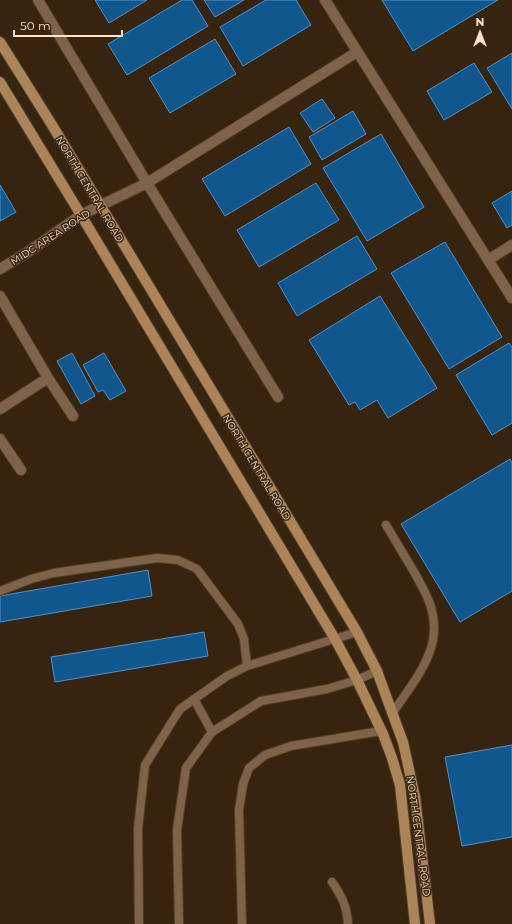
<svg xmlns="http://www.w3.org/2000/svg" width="512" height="924" viewBox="0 0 512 924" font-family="Montserrat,sans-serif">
  <rect width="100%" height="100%" fill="#37240f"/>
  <!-- building -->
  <path fill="#10578d" stroke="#5091cb" d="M95 0H147L109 23Z
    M182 0H192L208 26 127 75 108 44Z
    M204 0H244L215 17Z
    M266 0H296L311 25 243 66 220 27Z
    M382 0H498L413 51Z
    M215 39 236 74 170 113 149 78Z
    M512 53V109L487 68Z
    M474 63 492 92 444 120 427 91Z
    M322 99 335 118 313 132 300 113Z
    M353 111 366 134 322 160 309 137Z
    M289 127 311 164 225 216 202 179Z
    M381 134 424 207 367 241 323 168Z
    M316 183 339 220 259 267 237 230Z
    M0 185 16 212 0 221Z
    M512 191V225L507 228 492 203Z
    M357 236 377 269 297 316 278 283Z
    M445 242 502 337 449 369 391 273Z
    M380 296 437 388 388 418 377 400 360 410 355 402 349 405 309 340Z
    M509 343 512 347V423L492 435 456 375Z
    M72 353 95 396 81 404 57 361Z
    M104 353 126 391 110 400 103 390 98 392 83 365Z
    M510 459 512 463V591L460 622 401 524Z
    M148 570 152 596 0 622V596Z
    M204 632 208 656 55 682 51 657Z
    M512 745V837L462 846 445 757Z"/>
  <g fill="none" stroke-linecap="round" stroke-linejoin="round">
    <defs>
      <path id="lane" d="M386 525C394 538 402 552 410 565 426 592 442 618 430 651 422 674 405 694 392 714
        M0 591 31 579 54 573 157 558 178 560 197 569 238 624 244 639 247 666
        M194 699 212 732
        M332 882C342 896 347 907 348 924
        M139 924 138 829 145 765 180 709 227 676 247 666 357 632
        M179 924 177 830 186 768 212 732 261 701 327 689 357 680 377 671
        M242 924 239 810 243 784 249 768 265 755 291 746 381 731"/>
      <path id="street" d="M38 0 147 183 278 397
        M325 0 512 298
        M488 260 512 245
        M0 269 28 252 81 215 147 183 357 52
        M0 296 48 378 73 416
        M0 409 48 378
        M0 439 21 470"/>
      <path id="secondary" d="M0 42 52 125 357 632 377 671 397 726 403 742 415 797 430 924
        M0 82 81 215 335 639 357 680 383 734 392 758 400 785 415 924"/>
    </defs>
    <!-- lane casing -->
    <use href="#lane" stroke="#533f29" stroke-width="10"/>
    <!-- street casing -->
    <use href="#street" stroke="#533f29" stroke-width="12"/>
    <!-- secondary casing -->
    <use href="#secondary" stroke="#533f29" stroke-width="12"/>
    <!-- lane -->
    <use href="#lane" stroke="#7c6349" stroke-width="8"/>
    <!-- street -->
    <use href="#street" stroke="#7c6349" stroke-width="10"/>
    <!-- secondary -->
    <use href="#secondary" stroke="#ab845a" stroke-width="10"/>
  </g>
  <g text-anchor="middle" stroke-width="3" stroke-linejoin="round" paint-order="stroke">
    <!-- street labels -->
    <g font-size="10" fill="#fce2c9" stroke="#37240f">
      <text transform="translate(90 189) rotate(59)" y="4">NORTH CENTRAL ROAD</text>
      <text transform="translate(50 237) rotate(-33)" y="4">MIDC AREA ROAD</text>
      <text transform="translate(257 467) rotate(59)" y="4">NORTH CENTRAL ROAD</text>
      <text transform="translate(419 836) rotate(82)" y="4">NORTH CENTRAL ROAD</text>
    </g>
  </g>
  <!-- north arrow -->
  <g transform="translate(480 32)" stroke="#37240f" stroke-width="3" paint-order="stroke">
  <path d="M0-3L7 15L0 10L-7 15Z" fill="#fce2c9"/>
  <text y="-6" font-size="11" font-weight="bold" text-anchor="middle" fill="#fce2c9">N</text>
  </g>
  <!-- scale -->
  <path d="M14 30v6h108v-6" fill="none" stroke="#fce2c9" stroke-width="2"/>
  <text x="20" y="30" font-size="12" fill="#fce2c9" stroke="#37240f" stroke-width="3" paint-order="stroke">50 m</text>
</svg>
